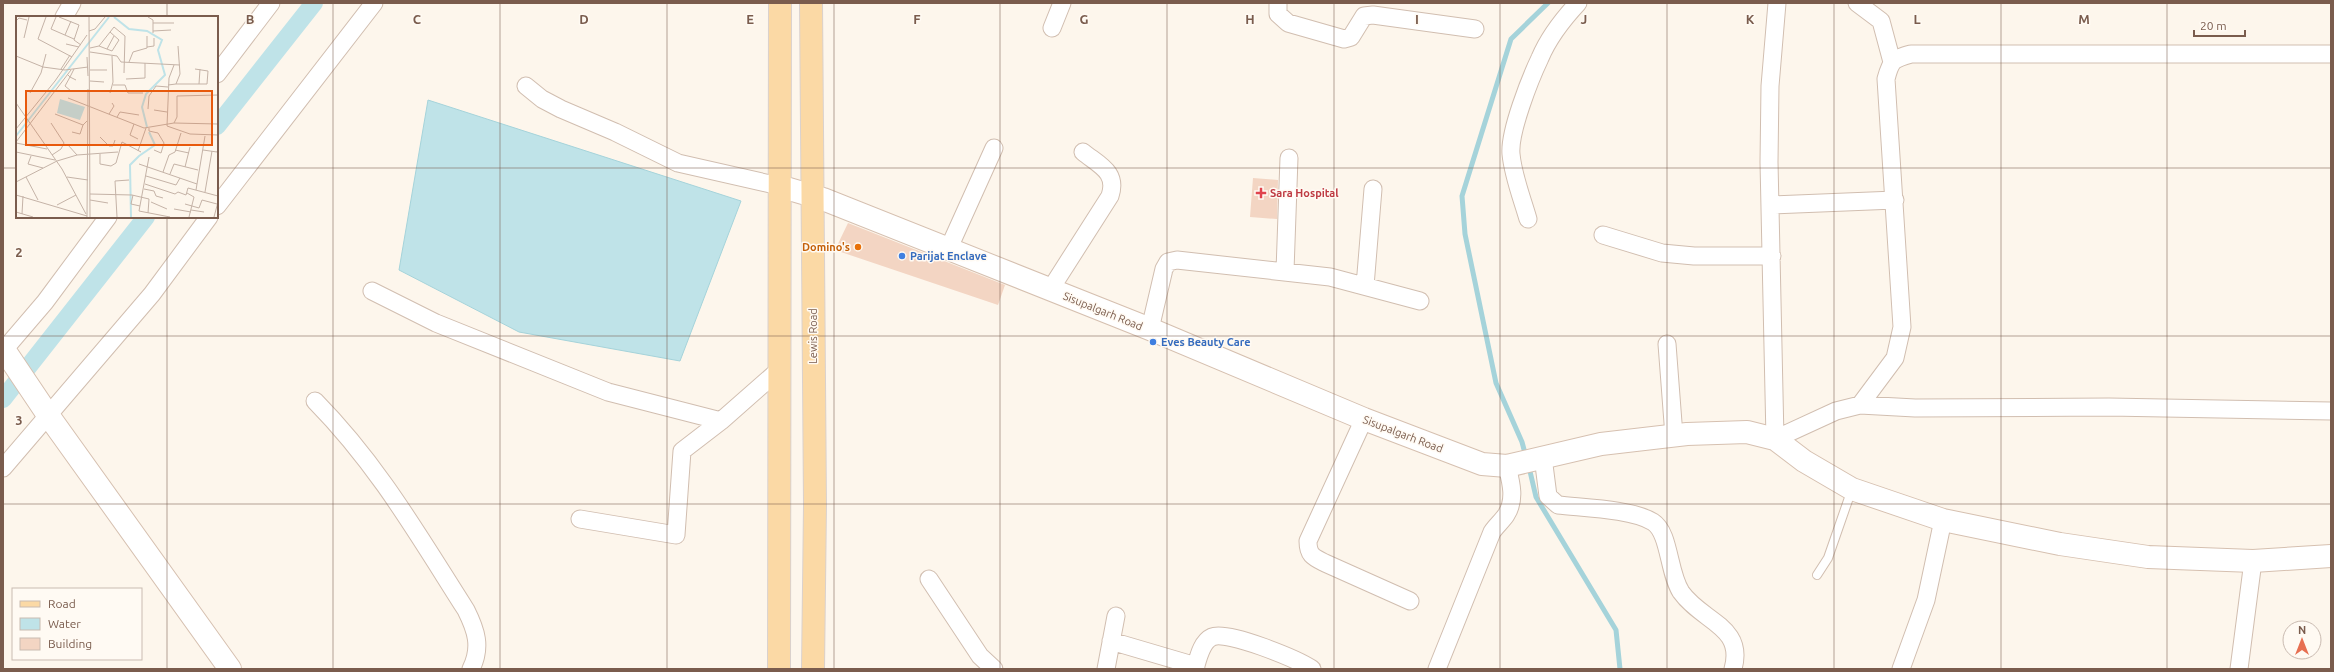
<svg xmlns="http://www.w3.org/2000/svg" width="2334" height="672" viewBox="0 0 2334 672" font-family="Ubuntu,sans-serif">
  <rect width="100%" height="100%" fill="#fdf6ec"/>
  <!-- water -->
  <path fill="#bfe3e8" stroke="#a5d3da" d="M428 100 741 201 680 361 519 332 399 270Z"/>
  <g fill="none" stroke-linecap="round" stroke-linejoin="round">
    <!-- stream -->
    <path stroke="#a5d3da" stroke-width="5" d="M1526 457 1522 442 1496 383 1465 234 1462 196 1511 39 1548 3
      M1529 467 1536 497 1616 630 1620 669"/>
    <!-- canal -->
    <path stroke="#bfe3e8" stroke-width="18" d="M217 126 314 3
      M3 399 146 217"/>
  </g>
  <!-- building -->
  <path fill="#f3d5c3" d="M1253 178 1278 180 1277 219 1250 217Z
    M848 223 1005 285 998 305 835 250Z"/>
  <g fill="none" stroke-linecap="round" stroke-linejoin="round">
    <defs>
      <path id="lane" d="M1817 575 1828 558 1852 489"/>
      <path id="street" d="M1278 3V14L1288 23 1344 39 1351 37 1364 16 1373 15 1475 29
        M1777 3 1770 86 1769 162 1775 439 1836 411 1860 405 1915 408 2109 407 2331 411
        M1857 3 1881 21 1892 62
        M64 17 72 3
        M1052 28 1062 3
        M217 74 271 3
        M526 86 542 99 561 109 615 132 678 163 779 186
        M1770 205 1895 200
        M217 206 374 3
        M1528 219C1522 198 1513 176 1511 154 1509 132 1530 79 1540 58 1548 39 1564 18 1578 3
        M1603 235 1662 253 1694 256H1772
        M948 250 994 148
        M1285 271 1289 158
        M1365 286 1373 189
        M1050 290 1110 196C1118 172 1099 165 1083 152
        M372 291 436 323 608 392 721 421 779 370
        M1150 329 1164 269 1168 262 1177 260 1330 277 1420 301
        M1667 344 1674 436
        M3 351 45 302 108 217
        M315 401C378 465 418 535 466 610 476 630 482 647 471 669
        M1860 405 1895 358 1902 327 1886 79C1891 60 1893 59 1911 54H2331
        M1364 419 1308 541C1308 555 1313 557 1325 563L1410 601
        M1543 457 1548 496 1558 505C1583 508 1632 509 1653 522 1670 533 1668 572 1681 592 1702 622 1745 626 1733 669
        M3 468 152 294 209 217
        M580 519 676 535 682 451 721 421
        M929 579 980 656 994 669
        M1111 641 1196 666
        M1106 669 1116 616
        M1195 669C1198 659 1201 642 1212 637 1227 630 1297 659 1312 669
        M1437 669 1492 532C1496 526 1502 521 1506 515 1516 500 1511 482 1507 466
        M1901 669 1926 600 1943 520
        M2239 669 2253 561"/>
      <path id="secondary" d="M779 186 823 199 1150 329 1364 419 1482 464 1507 466 1601 444 1687 434 1747 432 1775 439 1804 461 1852 489 1943 520 2060 544 2148 557 2253 561 2331 556
        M3 348 48 415 230 669"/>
      <path id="primary" d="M811 3 815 505 813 669
        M779 669 780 3"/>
    </defs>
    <!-- lane casing -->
    <use href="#lane" stroke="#d1beb0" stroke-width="10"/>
    <!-- street casing -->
    <use href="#street" stroke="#d1beb0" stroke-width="19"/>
    <!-- secondary casing -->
    <use href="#secondary" stroke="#d6c0b0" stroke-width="24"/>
    <!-- primary casing -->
    <use href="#primary" stroke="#dad1cd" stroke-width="24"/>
    <!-- lane -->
    <use href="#lane" stroke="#fff" stroke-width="8"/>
    <!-- street -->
    <use href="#street" stroke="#fff" stroke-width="17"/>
    <!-- secondary -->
    <use href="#secondary" stroke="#fff" stroke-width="22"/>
    <!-- primary -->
    <use href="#primary" stroke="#fbd9a5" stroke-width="22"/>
  </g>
  <!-- grid -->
  <path fill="none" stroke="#7a5c4d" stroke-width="1" stroke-opacity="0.55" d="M167 3V17M333 3V669M500 3V669M667 3V669M834 3V669M1000 3V669M1167 3V669M1334 3V669M1500 3V669M1667 3V669M1834 3V669M2001 3V669M2167 3V669M3 168H17M217 168H2331M167 217V669M3 336H2331M3 504H2331"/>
  <!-- markers -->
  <path fill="#e0444e" stroke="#fffaf3" stroke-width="1.5" d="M1259 187h4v4h4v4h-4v4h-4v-4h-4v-4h4z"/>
  <circle fill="#e8710a" stroke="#fffaf3" stroke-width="1.5" cx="858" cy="247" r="4"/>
  <g fill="#3f7fe0" stroke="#fffaf3" stroke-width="1.5">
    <circle cx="902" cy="256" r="4"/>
    <circle cx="1153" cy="342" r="4"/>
  </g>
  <g text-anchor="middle" stroke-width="3" stroke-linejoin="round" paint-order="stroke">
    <!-- health labels -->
    <g font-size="11" font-weight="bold" fill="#be3a42" stroke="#fffaf3" text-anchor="start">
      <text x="1270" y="197">Sara Hospital</text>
    </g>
    <!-- food labels -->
    <g font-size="11" font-weight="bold" fill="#c56008" stroke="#fffaf3" text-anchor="end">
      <text x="850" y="251">Domino's</text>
    </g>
    <!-- shop labels -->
    <g font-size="11" font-weight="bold" fill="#366cbe" stroke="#fffaf3" text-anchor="start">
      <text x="910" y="260">Parijat Enclave</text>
      <text x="1161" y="346">Eves Beauty Care</text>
    </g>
    <!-- street labels -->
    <g font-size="11" fill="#7a5c4d" stroke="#fffaf3">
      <text transform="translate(1103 311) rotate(22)" y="4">Sisupalgarh Road</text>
      <text transform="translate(813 336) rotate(-90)" y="4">Lewis Road</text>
      <text transform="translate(1403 434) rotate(21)" y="4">Sisupalgarh Road</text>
    </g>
  </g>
  <!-- overview -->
  <g transform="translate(16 16)">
    <rect width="202" height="202" fill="#fdf6ec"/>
    <path d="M44 83 69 91 64 104 41 97Z" fill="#bfe3e8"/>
    <path fill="none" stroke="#bfe3e8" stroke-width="2" d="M98 1 113 13 131 15 146 24 142 34 149 59 130 78 126 91 131 111M0 120 93 1M115 201 114 149 123 140 139 129 133 116"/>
    <path fill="none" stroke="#c5b3a7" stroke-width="1" d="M30 1 22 23 56 41M40 1 35 13 58 23M43 1 63 9 58 24 65 29M73 1 74 201M132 1 137 4V17M0 5 3 2 11 4M137 7H158M73 15 79 13 89 1M137 15 155 14M49 19 55 5M8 22 13 1M50 28 63 31M83 30 98 11 109 20 108 57M131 31 138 30V22M74 32 83 30 96 35 103 24 94 16M91 33 98 20M74 36 101 40 105 46 164 49M0 40 27 51 49 54 72 51M71 41 72 60M113 46 117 36 131 32V20M45 53 54 39M58 53 54 61 60 64M74 54H91M52 59 54 61 49 70 55 75M110 63 129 62V47M74 65 88 66M160 68H191L192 55 179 53M183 68 184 53M97 69H109L112 77H127M152 69 160 68 164 58 162 30M14 77 25 57 30 38M94 77 97 66 96 40M52 82 128 112 158 107 202 108M0 87 46 153 70 198M132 93 133 80 140 70 152 71M138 94 151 96M39 98 67 109 71 105M93 98 98 90 96 87M101 101 104 96 123 99M35 107 48 127 45 133 36 139M158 107 161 101V80L202 79M118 108 114 119 122 123M151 110 153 62 158 49M151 110 174 118 202 119M133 112V115L142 117 148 127 145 137 138 134M0 113 39 65 71 19M56 116 64 118 67 109M84 121 93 130H97L99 124M0 126 55 54M0 127 31 133M52 129 61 139M159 134 173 137M187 134 201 136 202 133M122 135 130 112M0 136 39 144M84 138V148L95 150 100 147 106 126 125 136M15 140 12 148 27 152M133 141 123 195 154 201M123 148 181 168M169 151 174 131M147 156 153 139 159 136 165 117M154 158 158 148 182 154M130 160 160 169 164 162M10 161 22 184M51 161 72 164M0 166 41 145 61 139 102 136M129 168 159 178 162 176 170 179 172 172 202 180M128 173 138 175 140 180 147 182M180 174 189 120M189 176 196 135M171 177 178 181 173 201M74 178 116 179 133 183 132 197M0 179 71 200M117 179 115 188 124 190M74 184 92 187M135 186 151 193M169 188 183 192 186 184 201 188M41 189 60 179M158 193 175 196M175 194 188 196M0 196 17 201M6 198 7 180M71 201 72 73M101 201 99 165 113 164M198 201 202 186"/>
    <path fill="#e8590c" fill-opacity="0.15" stroke="#e8590c" stroke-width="2" d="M10 75H196V129H10Z"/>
    <rect width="202" height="202" fill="none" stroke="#7a5c4d" stroke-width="2"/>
  </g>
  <g font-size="13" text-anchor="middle" font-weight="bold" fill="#7a5c4d" stroke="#fffaf3" stroke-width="3" stroke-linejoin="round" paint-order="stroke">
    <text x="250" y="24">B</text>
    <text x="417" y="24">C</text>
    <text x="584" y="24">D</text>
    <text x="750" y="24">E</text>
    <text x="917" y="24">F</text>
    <text x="1084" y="24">G</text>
    <text x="1250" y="24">H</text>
    <text x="1417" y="24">I</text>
    <text x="1584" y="24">J</text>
    <text x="1750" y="24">K</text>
    <text x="1917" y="24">L</text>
    <text x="2084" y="24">M</text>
    <text x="19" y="257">2</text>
    <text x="19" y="425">3</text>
  </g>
  <!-- border -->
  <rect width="2334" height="672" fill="none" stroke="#7a5c4d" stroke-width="8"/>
  <!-- legend -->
  <rect x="12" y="588" width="130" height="72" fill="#fffaf3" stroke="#cabbb1"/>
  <rect x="20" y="601" width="20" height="6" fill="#fbd9a5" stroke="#cabbb1"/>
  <text x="48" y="608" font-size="12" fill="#7a5c4d">Road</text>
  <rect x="20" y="618" width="20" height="12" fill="#bfe3e8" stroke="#cabbb1"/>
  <text x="48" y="628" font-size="12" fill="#7a5c4d">Water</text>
  <rect x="20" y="638" width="20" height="12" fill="#f3d5c3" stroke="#cabbb1"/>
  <text x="48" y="648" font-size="12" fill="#7a5c4d">Building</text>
  <!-- north arrow -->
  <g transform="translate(2302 640)"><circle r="19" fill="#fffaf3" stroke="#cabbb1"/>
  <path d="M0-3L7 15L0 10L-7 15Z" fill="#e76f51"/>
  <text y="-6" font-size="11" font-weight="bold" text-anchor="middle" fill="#7a5c4d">N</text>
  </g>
  <!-- scale -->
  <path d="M2194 30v6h51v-6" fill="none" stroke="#7a5c4d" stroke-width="2"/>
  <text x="2200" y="30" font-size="12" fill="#7a5c4d" stroke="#fffaf3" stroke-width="3" paint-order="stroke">20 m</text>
</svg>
